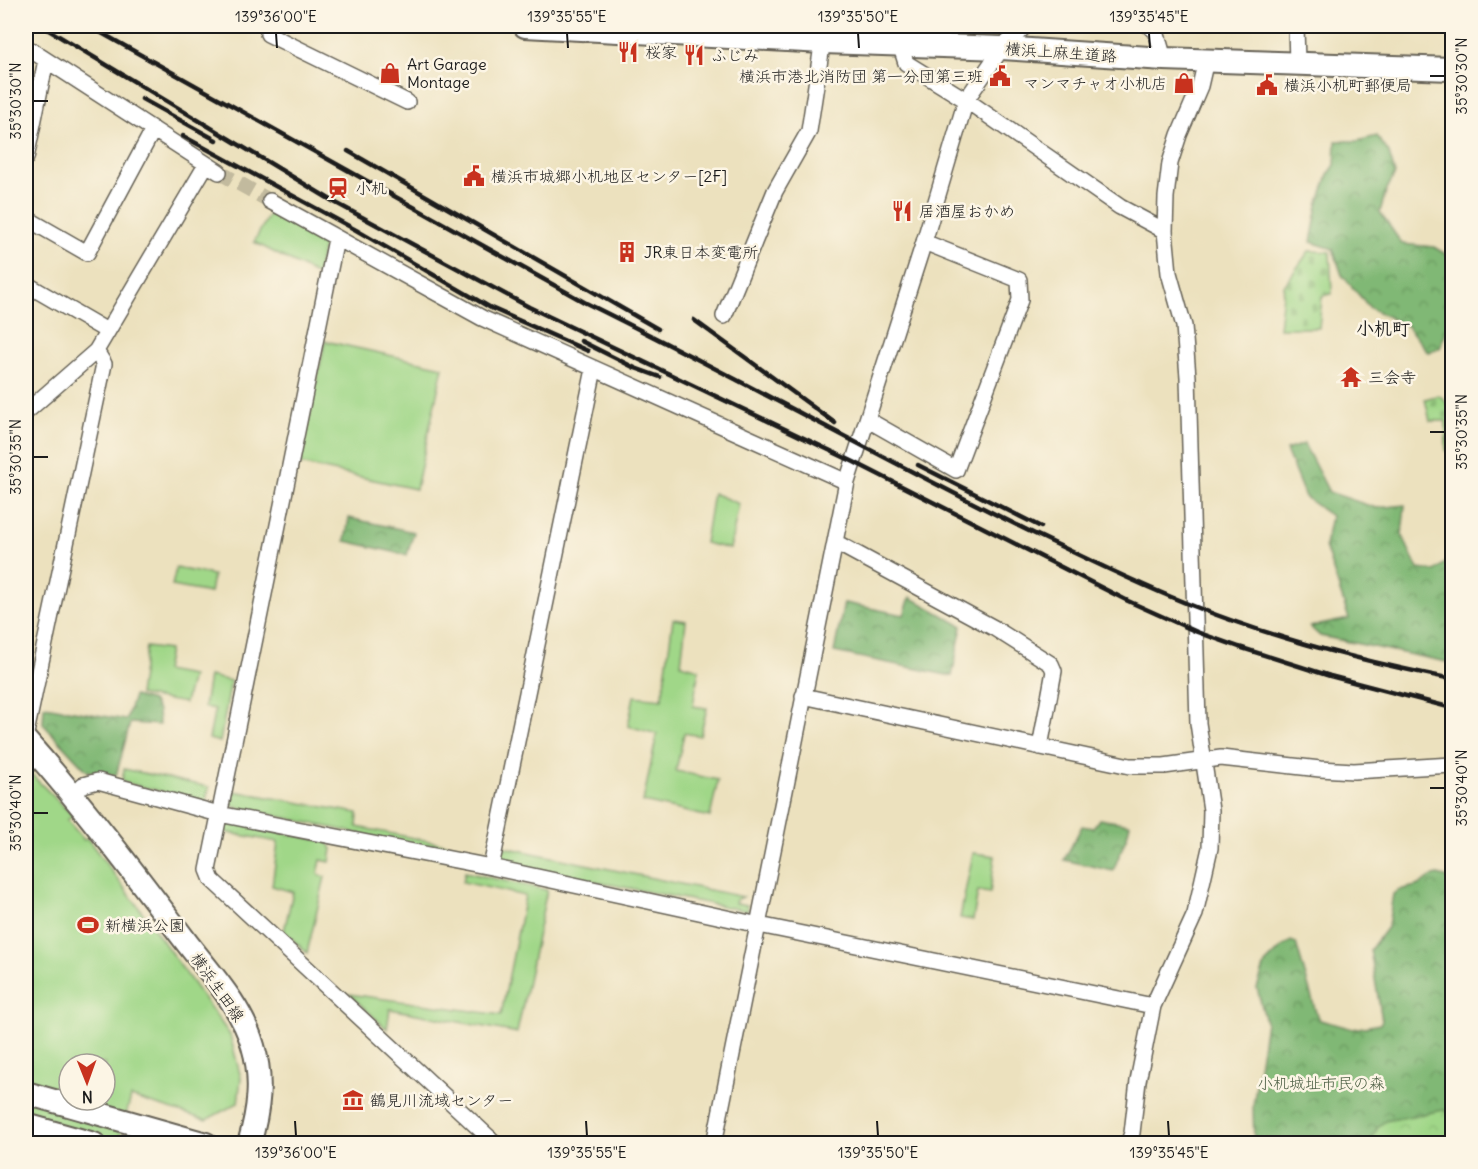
<svg xmlns="http://www.w3.org/2000/svg" width="1478" height="1169" viewBox="0 0 1478 1169" font-family="Delius,'Klee One',sans-serif">
  <defs>
    <pattern id="forest-crowns" width="20" height="18" patternUnits="userSpaceOnUse" patternTransform="scale(1.5)"><rect width="20" height="18" fill="#80b874"/><path d="M2 6a3 3 0 1 1 6 0M12 15a3 3 0 1 1 6 0" fill="none" stroke="#68955e"/></pattern>
    <pattern id="cemetery-stones" width="16" height="16" patternUnits="userSpaceOnUse" patternTransform="scale(1.5)"><rect width="16" height="16" fill="#a0d788"/><path d="M2 7V4a2 2 0 0 1 4 0v3zM10 15v-3a2 2 0 0 1 4 0v3z" fill="#89b875"/></pattern>
    <pattern id="park-crowns" width="20" height="18" patternUnits="userSpaceOnUse" patternTransform="scale(1.5)"><rect width="20" height="18" fill="#a0d788"/><path d="M2 6a3 3 0 1 1 6 0M12 15a3 3 0 1 1 6 0" fill="none" stroke="#89b875"/></pattern>
  </defs>
  <rect width="100%" height="100%" fill="#fcf5e5"/>
  <filter id="ink" filterUnits="userSpaceOnUse"><feTurbulence type="fractalNoise" baseFrequency=".0167" numOctaves="2"/><feDisplacementMap in="SourceGraphic" scale="12" xChannelSelector="R" yChannelSelector="G"/><feConvolveMatrix kernelMatrix="1 2 1 2 8 2 1 2 1" color-interpolation-filters="sRGB"/></filter>
  <filter id="wash" filterUnits="userSpaceOnUse"><feTurbulence type="fractalNoise" baseFrequency=".008" numOctaves="4" result="noise"/><feDisplacementMap in="SourceGraphic" scale="24" xChannelSelector="R" yChannelSelector="G"/><feGaussianBlur stdDeviation="1.35" result="paint"/><feColorMatrix in="noise" values="0 0 0 0 0 0 0 0 0 0 0 0 0 0 0 0 0 1.4 0 .05"/><feComposite in="paint" operator="in"/></filter>
  <g filter="url(#wash)">
    <rect width="100%" height="100%" fill="#ece1be"/>
    <!-- grass -->
    <path fill="#a0d788" stroke="#5e7a52" stroke-width="1.5" fill-rule="evenodd" d="M271 211 324 243 317 275 254 242Z
      M325 341 443 367 416 489 300 464Z
      M713 493 739 504 730 549 705 543Z
      M176 568 213 575 210 593 172 586Z
      M673 619 686 621 681 664 699 669 693 706 707 708 700 736 684 733 676 771 718 780 710 817 643 802 657 734 628 726 634 696 662 699Z
      M146 647 169 650 165 671 192 676 185 703 139 695Z
      M209 676 231 681 220 742 209 739 215 709 204 707Z
      M26 769 73 816 67 820 84 840 87 838 137 905 230 1035 241 1078 238 1103 206 1120 131 1097 118 1143H26ZM69 1064H105V1100H69Z
      M124 769 209 787 206 802 122 782Z
      M234 791 358 813 357 827 481 851 480 860 231 806Z
      M231 822 328 842 332 849 330 862 321 860 318 874 325 877 307 953 284 931 293 892 272 886 278 842 224 832 223 824Z
      M504 847 743 897 736 900 735 903 747 905 748 911 498 863Z
      M973 853 995 856 990 893 978 891 973 920 960 918Z
      M465 872 547 890 517 1033 390 1009 387 1029 349 994 501 1015 525 896 463 882Z"/>
    <!-- forest -->
    <path fill="url(#forest-crowns)" stroke="#4e6a48" stroke-width="1.5" d="M1377 136 1389 153 1395 174 1386 191 1380 212 1402 244 1434 247 1452 258V316L1440 348 1428 352 1407 326 1370 308 1342 275 1333 249 1311 242 1318 205 1328 175 1335 165 1336 141H1357Z
      M1304 444 1329 492 1376 508 1405 505 1402 535 1418 569 1435 571 1452 557V663L1320 636 1310 627 1349 619 1325 546 1331 516 1305 497 1286 450Z
      M349 518 414 532 407 555 345 541Z
      M910 597 962 626 952 676 834 652 844 603 904 615Z
      M134 696 152 701 158 711 159 725 130 723 116 776 87 771 43 724 44 706 126 720Z
      M1099 819 1130 824 1127 836 1113 871 1064 860 1082 826 1093 828Z
      M1438 875 1452 879V1143L1254 1144 1253 1105 1266 1022 1257 988 1265 964 1281 948 1291 941 1296 943 1317 1016 1320 1020 1353 1029 1380 1024 1382 1020 1370 950 1388 926 1393 894C1401 887 1411 889 1421 884 1427 880 1430 876 1438 875Z"/>
    <!-- cemetery -->
    <path fill="url(#cemetery-stones)" stroke="#5e7a52" stroke-width="1.5" d="M1309 251 1330 252 1332 294 1322 296 1319 328H1279L1284 286Z
      M1439 395C1457 408 1453 433 1452 452L1446 451V421H1430L1425 399Z"/>
    <!-- park -->
    <path fill="url(#park-crowns)" stroke="#5e7a52" stroke-width="1.5" d="M1444 1110C1454 1114 1453 1125 1452 1134L1443 1139 1444 1143H1370L1378 1127 1385 1121Z"/>
  </g>
  <g filter="url(#ink)">
    <g fill="none" stroke-linecap="round" stroke-linejoin="round">
      <!-- street-tunnel -->
      <path stroke="#c2ba9e" stroke-width="15" stroke-dasharray="15 8" stroke-linecap="butt" d="M219 172 270 201"/>
      <defs>
        <path id="street" d="M272 26 268 34 407 102
          M1149 26 1156 31 1164 59
          M1296 26 1297 64
          M900 44 906 63 966 100 1120 207 1165 231
          M26 47 219 172
          M26 158 46 60
          M270 201 482 318 847 482
          M26 218 87 253 153 130
          M336 239 208 870 212 880 496 1144
          M26 284 107 331
          M724 316 775 191 809 131 825 26
          M26 412 96 351 206 165
          M868 420 956 470 1020 300 1019 280 924 242
          M835 542 994 628 1051 664 1054 671 1040 747
          M803 696 1130 766H1164L1221 758 1320 769 1354 771 1452 765
          M26 733 104 364 96 351
          M74 795 83 785 98 781 219 814 491 867 759 925 1153 1006
          M491 867 594 369
          M714 1144 847 482 924 242 966 100 1002 48 1025 26
          M1128 1144 1132 1133 1138 1081 1153 1006 1195 914 1210 848 1211 810 1198 723 1188 377 1184 326 1169 273 1165 231 1166 197 1170 163 1179 135 1200 86 1206 60"/>
        <path id="secondary" d="M900 44 901 26"/>
        <path id="primary" d="M525 26 823 42 1002 48 1164 59 1452 69
          M26 741C83 805 135 874 187 943 211 974 242 1007 253 1046 263 1079 259 1110 249 1144
          M26 1093 206 1144
          M26 1125 94 1144"/>
      </defs>
      <!-- street casing -->
      <use href="#street" stroke="#656155" stroke-width="18"/>
      <!-- secondary casing -->
      <use href="#secondary" stroke="#656155" stroke-width="24"/>
      <!-- primary casing -->
      <use href="#primary" stroke="#656155" stroke-width="26"/>
      <!-- street -->
      <use href="#street" stroke="#fff" stroke-width="15"/>
      <!-- secondary -->
      <use href="#secondary" stroke="#fff" stroke-width="21"/>
      <!-- primary -->
      <use href="#primary" stroke="#fff" stroke-width="22"/>
      <!-- rail -->
      <path stroke="#1c1c1c" stroke-width="4.5" d="M42 26 336 203 529 307 854 462 1128 601 1197 632 1239 647 1330 676 1452 708
        M89 26 586 303C737 377 884 460 1035 534 1088 559 1141 586 1196 607 1278 640 1366 662 1452 679
        M142 99 216 140
        M183 136 356 230 491 308 588 351
        M348 151 658 329
        M694 320 835 423
        M581 341 635 368 660 377
        M918 465 1041 527"/>
    </g>
  </g>
  <!-- ticks -->
  <path fill="none" stroke="#1c1c1c" stroke-width="2" d="M276 33 277 48M567 33 568 48M858 33 859 48M1149 33 1150 48M1430 76H1445M33 101H48M1430 432H1445M33 457H48M1430 788H1445M33 813H48M295 1121 296 1136M586 1121 587 1136M877 1121 878 1136M1168 1121 1169 1136"/>
  <!-- icons -->
  <defs>
    <symbol id="restaurant-bare" viewBox="-9 -9 18 18"><path d="M-5-6h1v4h1v-4h1v4h1v-4h1v5L-1.5 .5V6h-2V.5L-5-1ZM5-6V6H3V1.5H1.5Q1.5-4 5-6Z" fill="#c8321e" stroke="#fcf5e5" stroke-width="2.5" paint-order="stroke"/></symbol>
    <symbol id="shop-bare" viewBox="-9 -9 18 18"><path d="M-5-2.5h2.3a2.7 3.5 0 0 1 5.4 0H5L5.5 6h-11ZM-1.5-2.5h3a1.5 2.3 0 0 0-3 0Z" fill="#c8321e" stroke="#fcf5e5" stroke-width="2.5" paint-order="stroke"/></symbol>
    <symbol id="civic-bare" viewBox="-9 -9 18 18"><path d="M-.6-6.5H3V-4.5H.6V-3L4-1V1h2V6H-6V1h2V-1L-.6-3ZM-1.2 2.5V6h2.4V2.5Z" fill="#c8321e" stroke="#fcf5e5" stroke-width="2.5" paint-order="stroke"/></symbol>
    <symbol id="station-bare" viewBox="-9 -9 18 18"><path d="M-3-6H3Q5-6 5-4V2Q5 4 3 4L4.5 6H3L1.5 4h-3L-3 6H-4.5L-3 4Q-5 4-5 2V-4Q-5-6-3-6ZM-3.5-4v3h7v-3ZM-3.5 1v1.5H-2V1ZM2 1v1.5H3.5V1Z" fill="#c8321e" stroke="#fcf5e5" stroke-width="2.5" paint-order="stroke"/></symbol>
    <symbol id="building-bare" viewBox="-9 -9 18 18"><path d="M-4-6H4V6H1V3H-1V6H-4ZM-2.5-4.3h1.7v1.8h-1.7ZM.8-4.3h1.7v1.8H.8ZM-2.5-1h1.7V.8h-1.7ZM.8-1h1.7V.8H.8Z" fill="#c8321e" stroke="#fcf5e5" stroke-width="2.5" paint-order="stroke"/></symbol>
    <symbol id="temple-bare" viewBox="-9 -9 18 18"><path d="M0-6L5-2H3V0L6.5 2.5H4V6H1.5V3h-3V6H-4V2.5H-6.5L-3 0V-2H-5Z" fill="#c8321e" stroke="#fcf5e5" stroke-width="2.5" paint-order="stroke"/></symbol>
    <symbol id="stadium-bare" viewBox="-9 -9 18 18"><path d="M0-5a6.5 5 0 1 0 0 10a6.5 5 0 1 0 0-10ZM-3.5-1.8h7v3.6h-7Z" fill="#c8321e" stroke="#fcf5e5" stroke-width="2.5" paint-order="stroke"/></symbol>
    <symbol id="museum-bare" viewBox="-9 -9 18 18"><path d="M0-6L6-3V-2H-6V-3ZM-5-1h2V3h-2ZM-1-1h2V3h-2ZM3-1h2V3H3ZM-6 4H6V6H-6Z" fill="#c8321e" stroke="#fcf5e5" stroke-width="2.5" paint-order="stroke"/></symbol>
  </defs>
  <g fill-rule="evenodd">
    <use href="#restaurant-bare" x="613" y="37" width="30" height="30"/>
    <use href="#restaurant-bare" x="679" y="40" width="30" height="30"/>
    <use href="#shop-bare" x="375" y="58" width="30" height="30"/>
    <use href="#civic-bare" x="985" y="61" width="30" height="30"/>
    <use href="#shop-bare" x="1169" y="68" width="30" height="30"/>
    <use href="#civic-bare" x="1252" y="70" width="30" height="30"/>
    <use href="#civic-bare" x="459" y="161" width="30" height="30"/>
    <use href="#station-bare" x="323" y="173" width="30" height="30"/>
    <use href="#restaurant-bare" x="887" y="196" width="30" height="30"/>
    <use href="#building-bare" x="612" y="237" width="30" height="30"/>
    <use href="#temple-bare" x="1336" y="362" width="30" height="30"/>
    <use href="#stadium-bare" x="73" y="910" width="30" height="30"/>
    <use href="#museum-bare" x="338" y="1085" width="30" height="30"/>
  </g>
  <g text-anchor="middle" stroke-width="5" stroke-linejoin="round" paint-order="stroke">
    <!-- poi labels -->
    <g font-size="16" fill="#1c1c1c" stroke="#fcf5e5" text-anchor="start">
      <text x="645" y="58">桜家</text>
      <text x="711" y="61">ふじみ</text>
      <text x="407" y="70">Art Garage<tspan x="407" dy="18">Montage</tspan></text>
      <text x="983" y="82" text-anchor="end">横浜市港北消防団 第一分団第三班</text>
      <text x="1167" y="89" text-anchor="end">マンマチャオ小机店</text>
      <text x="1284" y="91">横浜小机町郵便局</text>
      <text x="491" y="182">横浜市城郷小机地区センター[2F]</text>
      <text x="355" y="194">小机</text>
      <text x="919" y="217">居酒屋おかめ</text>
      <text x="644" y="258">JR東日本変電所</text>
      <text x="1368" y="383">三会寺</text>
      <text x="105" y="931">新横浜公園</text>
      <text x="370" y="1106">鶴見川流域センター</text>
    </g>
    <!-- street labels -->
    <g font-size="16" fill="#1c1c1c" stroke="#fcf5e5">
      <text transform="translate(1061 52) rotate(4)" y="6">横浜上麻生道路</text>
      <text transform="translate(218 987) rotate(55)" y="6">横浜生田線</text>
    </g>
    <!-- park labels -->
    <g font-size="16" fill="#4a5d42" stroke="#fcf5e5">
      <text x="1321" y="1089">小机城址市民の森</text>
    </g>
    <!-- neighbourhood labels -->
    <g font-size="18" font-weight="bold" fill="#1c1c1c" stroke="#fcf5e5">
      <text x="1383" y="335">小机町</text>
    </g>
  </g>
  <!-- margin -->
  <rect width="1478" height="1169" fill="none" stroke="#fcf5e5" stroke-width="66"/>
  <!-- north arrow -->
  <g transform="translate(87 1082) rotate(179)"><circle r="28" fill="#fcf5e5" stroke="#a29e95" stroke-width="1.5"/>
  <path d="M0-4.5L10 22L0 15L-10 22Z" fill="#c8321e"/>
  <text y="-9" font-size="16" font-weight="bold" text-anchor="middle" fill="#1c1c1c">N</text>
  </g>
  <rect x="33" y="33" width="1412" height="1103" fill="none" stroke="#1c1c1c" stroke-width="2"/>
  <g font-size="15" text-anchor="middle" fill="#1c1c1c">
    <text x="276" y="22">139°36'00"E</text>
    <text x="567" y="22">139°35'55"E</text>
    <text x="858" y="22">139°35'50"E</text>
    <text x="1149" y="22">139°35'45"E</text>
    <text transform="translate(1462 76) rotate(-90)" y="5">35°30'30"N</text>
    <text transform="translate(16 101) rotate(-90)" y="5">35°30'30"N</text>
    <text transform="translate(1462 432) rotate(-90)" y="5">35°30'35"N</text>
    <text transform="translate(16 457) rotate(-90)" y="5">35°30'35"N</text>
    <text transform="translate(1462 788) rotate(-90)" y="5">35°30'40"N</text>
    <text transform="translate(16 813) rotate(-90)" y="5">35°30'40"N</text>
    <text x="296" y="1158">139°36'00"E</text>
    <text x="587" y="1158">139°35'55"E</text>
    <text x="878" y="1158">139°35'50"E</text>
    <text x="1169" y="1158">139°35'45"E</text>
  </g>
</svg>
